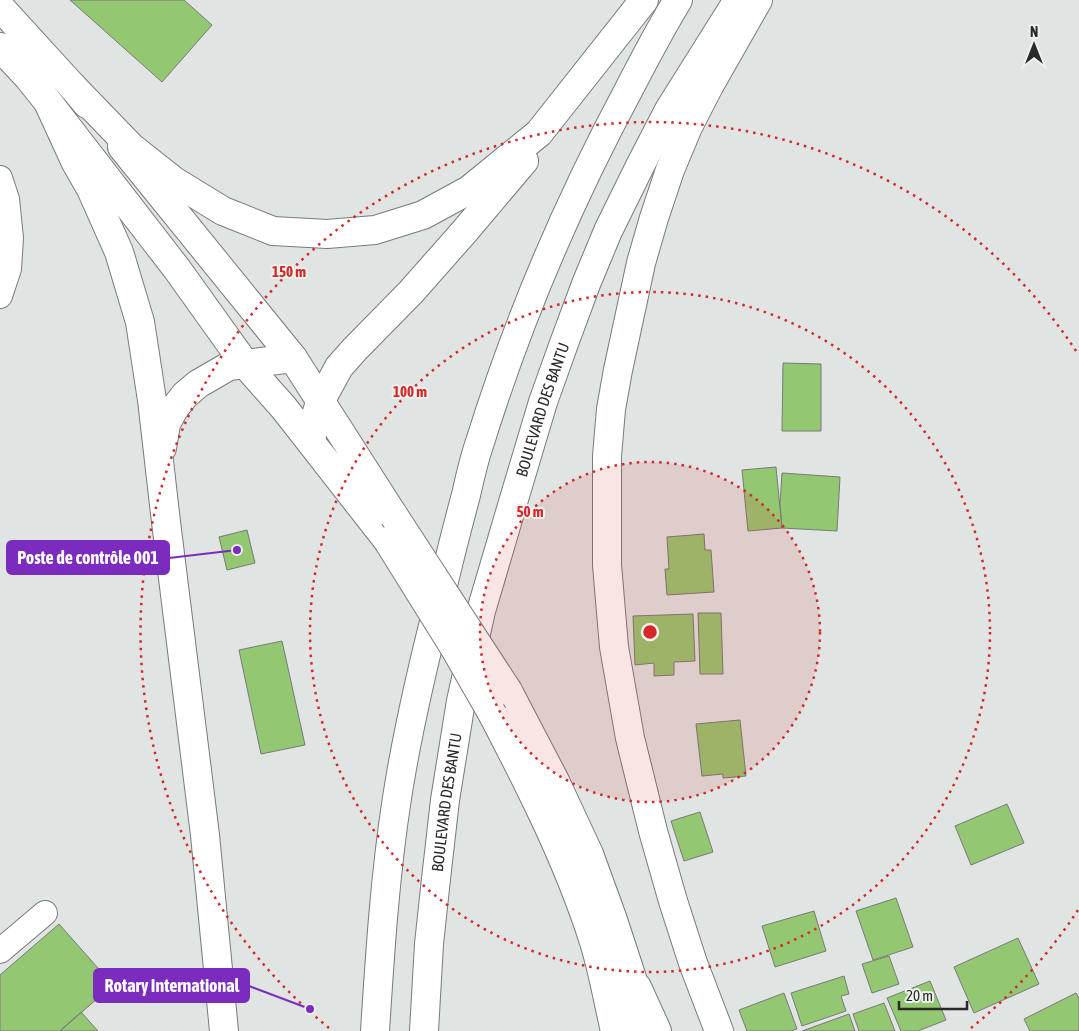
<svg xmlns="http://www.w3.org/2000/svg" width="1079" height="1031" viewBox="0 0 1079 1031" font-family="'Asap Condensed',sans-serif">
  <rect width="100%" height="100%" fill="#e0e4e2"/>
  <!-- building -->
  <path fill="#94c771" stroke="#787a77" d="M70 0H184L212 25 162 82Z
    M783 363 821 364V431H782Z
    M776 467 782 528 748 531 742 470Z
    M782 473 840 477 837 531 782 528 780 504Z
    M247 530 255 563 227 570 219 537Z
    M704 534 705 550H711L714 592 667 595 665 569H669L667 537Z
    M698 613H721L723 674H700Z
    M693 614 695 661 674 662V675L654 676V663L635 665 633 616Z
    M282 641 305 745 261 754 239 650Z
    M740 720 746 776 723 778V774L702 776 696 724Z
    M1007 804 1024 843 971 865 955 826Z
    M700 812 713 852 684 861 671 821Z
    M896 898 913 947 873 960 856 911Z
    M814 911 826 951 775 967 762 926Z
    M59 924 113 985 60 1031H0V975Z
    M1018 938 1039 984 974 1013 954 967Z
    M889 956 899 984 872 993 862 964Z
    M844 976 849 994 841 996 846 1011 802 1026 791 993Z
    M930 981 946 1020 918 1031H901L887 998Z
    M784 993 797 1029 791 1031H747L739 1010Z
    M1076 993 1079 998V1031H1030L1024 1019Z
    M884 1003 895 1031H859L853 1014Z
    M81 1012 98 1031H60Z
    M849 1014 855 1031H802Z"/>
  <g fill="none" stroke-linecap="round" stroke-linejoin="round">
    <defs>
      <path id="street" d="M0 178 7 199 11 238 9 269 0 296
        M0 951 45 913"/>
      <path id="secondary" d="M637 987 657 1031"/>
      <path id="primary" d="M0 7 72 86 87 104
        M0 47 28 77 48 102 177 269 245 364 284 408 388 541
        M122 147 293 358 394 516
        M508 691 555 781 589 854 613 920 632 978 640 1031
        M493 715C531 788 569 863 594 942 603 971 608 1001 615 1031"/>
      <g id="highway">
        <path d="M72 86 131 147 174 181 223 211 273 231 327 234 375 230 423 215 469 190 539 133 644 0"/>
        <path d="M48 102 75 161 91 189 119 252 140 322 152 400 166 522 205 835 224 1031"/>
        <path d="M311 441 314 422 320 402 339 367 355 349 411 292 464 232 524 161"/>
        <path d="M162 448 166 424 174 409 185 395 198 384 229 366 293 358"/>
        <path d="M375 1031C380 953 385 875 397 798 407 733 422 669 438 606 447 568 456 532 466 495 470 477 474 459 480 442 518 320 568 203 628 91 644 60 660 29 678 0"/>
        <path id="s1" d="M424 1031 429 944 436 879 445 800 461 701 481 611 514 499 543 402 563 346 586 284 608 231 640 166 669 110 738 0"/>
        <path d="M719 1031 693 963 673 901 653 831 630 738 614 647 607 565V456L611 409 618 370 641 263 654 218 670 170 688 127 709 86 758 0"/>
      </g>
    </defs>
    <!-- street casing -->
    <use href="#street" stroke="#777b79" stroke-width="26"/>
    <!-- secondary casing -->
    <use href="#secondary" stroke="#777b79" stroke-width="30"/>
    <!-- primary casing -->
    <use href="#primary" stroke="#777b79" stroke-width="30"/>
    <!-- highway casing -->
    <use href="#highway" stroke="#777b79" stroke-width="30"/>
    <!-- street -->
    <use href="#street" stroke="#fff" stroke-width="24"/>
    <!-- secondary -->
    <use href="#secondary" stroke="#fff" stroke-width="28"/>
    <!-- primary -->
    <use href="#primary" stroke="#fff" stroke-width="28"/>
    <!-- highway -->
    <use href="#highway" stroke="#fff" stroke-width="28"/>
    <defs>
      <path id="primary-bridge" d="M394 516 508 691
        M388 541 454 647 493 715"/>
    </defs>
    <!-- primary-bridge casing -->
    <use href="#primary-bridge" stroke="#777b79" stroke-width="30" stroke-linecap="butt"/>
    <!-- primary-bridge -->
    <use href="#primary-bridge" stroke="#fff" stroke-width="28"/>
  </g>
  <!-- distance rings -->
  <circle cx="650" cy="632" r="170" fill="#d62828" fill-opacity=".12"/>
  <g fill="none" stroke="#d62828" stroke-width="2.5" stroke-dasharray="2.5 5">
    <circle cx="650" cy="632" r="170"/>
    <circle cx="650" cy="632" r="340"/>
    <path d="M1078 910A510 510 0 0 1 971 1028M329 1028A510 510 0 1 1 1078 354"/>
  </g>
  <g text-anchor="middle" stroke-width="4" stroke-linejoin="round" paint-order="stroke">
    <!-- street labels -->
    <g font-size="16" fill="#282929" stroke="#eef2ef">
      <text dy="6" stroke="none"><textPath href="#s1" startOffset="635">BOULEVARD DES BANTU</textPath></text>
      <text dy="6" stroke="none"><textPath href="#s1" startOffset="230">BOULEVARD DES BANTU</textPath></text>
    </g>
  </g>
  <circle cx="650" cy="632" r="8" fill="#d62828" stroke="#eef2ef" stroke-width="2.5"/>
  <g font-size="15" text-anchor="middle" font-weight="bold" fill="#d62828" stroke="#eef2ef" stroke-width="4" stroke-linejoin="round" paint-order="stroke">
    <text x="289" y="277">150 m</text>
    <text x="410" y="397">100 m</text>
    <text x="530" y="517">50 m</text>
  </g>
  <!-- callouts -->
  <path fill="none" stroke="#7b2cbf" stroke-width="2" d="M237 550L169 558M310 1009L249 986"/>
  <g fill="#7b2cbf" stroke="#eef2ef" stroke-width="2">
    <circle cx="237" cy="550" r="5"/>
    <circle cx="310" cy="1009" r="5"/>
  </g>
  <g fill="#7b2cbf" stroke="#7b2cbf" stroke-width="2">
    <rect x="7" y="541" width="162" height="33" rx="5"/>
    <rect x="94" y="969" width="155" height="33" rx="5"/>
  </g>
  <g font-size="18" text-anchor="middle" font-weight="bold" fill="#fff">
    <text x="88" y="564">Poste de contrôle 001</text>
    <text x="172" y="992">Rotary International</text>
  </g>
  <!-- north arrow -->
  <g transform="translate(1034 45)" stroke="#eef2ef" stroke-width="4" paint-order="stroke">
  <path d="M0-4L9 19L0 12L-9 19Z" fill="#282929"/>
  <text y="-8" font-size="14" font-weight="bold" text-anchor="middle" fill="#282929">N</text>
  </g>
  <!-- scale -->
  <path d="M899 1001v8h68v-8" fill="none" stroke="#282929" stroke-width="2.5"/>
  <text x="906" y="1001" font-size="15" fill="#282929" stroke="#eef2ef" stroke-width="4" paint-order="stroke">20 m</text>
</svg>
